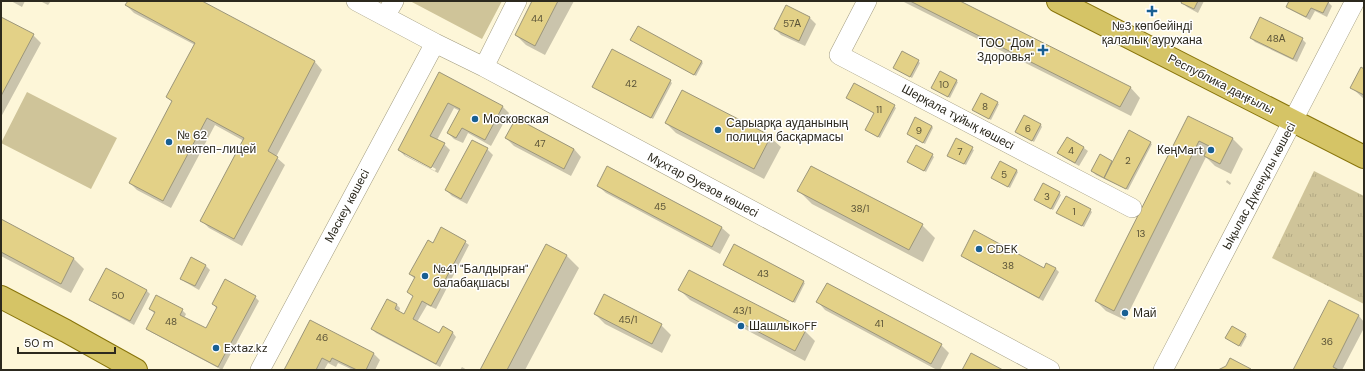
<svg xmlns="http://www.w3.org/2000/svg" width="1365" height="371" viewBox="0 0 1365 371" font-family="'DM Sans',sans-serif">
  <defs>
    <pattern id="grass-tufts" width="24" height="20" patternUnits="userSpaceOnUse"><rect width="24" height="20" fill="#cfc499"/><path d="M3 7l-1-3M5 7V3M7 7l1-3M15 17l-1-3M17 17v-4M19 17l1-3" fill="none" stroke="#b2a883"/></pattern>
  </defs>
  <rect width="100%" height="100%" fill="#fdf6d8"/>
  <!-- grass -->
  <path fill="url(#grass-tufts)" d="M1314 171 1364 196V304L1272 258Z"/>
  <!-- park -->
  <path fill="#cfc499" d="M410 1H502L482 39Z
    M27 92 117 138 91 189 1 143Z"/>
  <!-- shadow -->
  <path fill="#0003" fill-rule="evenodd" d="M11 1H25L22 7Z
    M40 1H51L48 5Z
    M129 1H199L315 62 322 70 276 157 285 165 242 246 209 228 202 221 244 141 215 125 171 208 137 190 130 183 173 102 167 97 195 45 134 13 126 5Z
    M534 1H574L545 55 526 45 516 35Z
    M902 1H958L1130 87 1140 98 1131 116Z
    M1183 1H1204L1198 13 1187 7 1183 3Z
    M1290 1H1329V3L1332 6 1327 17 1315 11 1310 20 1291 10 1287 6Z
    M786 6 810 18 816 24 805 46 781 35 775 29Z
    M1 18 33 35 41 43 1 117Z
    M1251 38 1302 39 1306 43 1297 62 1255 42Z
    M633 41 702 62 703 63 696 76Z
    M918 61 920 63 912 78 894 68Z
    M1364 70V99L1352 88Z
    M440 73 503 107 509 113 491 146 468 133 463 143 454 139 448 133 460 111 454 108 437 140 444 144 450 150 438 173 405 156 399 150ZM405 152 436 169 435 171 405 155Z
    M670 81 672 83 653 119 595 88Z
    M956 81 958 82 950 98 934 89Z
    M683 91 770 137 781 147 764 179 676 133 666 123Z
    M847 98 894 106 896 108 880 138 866 130 875 114Z
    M997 103 999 104 991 120 975 111Z
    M1188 117 1233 139 1243 149 1231 174 1215 166 1206 157 1125 320 1106 311 1096 301Z
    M516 119 574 149 581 157 571 176 514 146 506 138Z
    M1041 125 1042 127 1034 142 1017 132Z
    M932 126 933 128 925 144 908 134Z
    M1067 138 1084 148 1088 151 1079 166 1063 157 1059 153Z
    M957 140 974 150 966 165 950 157Z
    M1150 143 1152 144 1128 190 1096 175 1092 171 1100 156 1113 163Z
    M487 149 493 155 467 204 452 196 446 190Z
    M932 155 934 157 926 172 908 162Z
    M608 167 722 228 730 235 720 254 606 193 598 186Z
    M1017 171 1018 172 1010 188 994 179Z
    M1227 180 1231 183 1230 185 1226 182Z
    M799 191 922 225 935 238 923 262 812 204Z
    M1059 193 1061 195 1053 210 1035 200Z
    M1090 210 1092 212 1084 227 1059 214Z
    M1 220 74 259 84 269 71 293 1 256Z
    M465 242 469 245 436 309 427 305 417 322 440 334 453 333 456 337 440 367 376 333 372 329 393 314 397 305 400 308 399 312 404 315 414 297 408 292 415 279 410 274 434 244Z
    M546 246 567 256 579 268 525 370H481Z
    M962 255 1044 269 1055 268 1059 272 1043 301 966 259Z
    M206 266 210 270 199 290 185 282 181 278Z
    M726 266 803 282 805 283 795 303Z
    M146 290 150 294 134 325 94 303 90 299Z
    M680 290 805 331 815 341 805 361 690 300Z
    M255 297 259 301 222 370 151 332 147 328 155 314 150 309 182 310 186 314 184 318 206 330 217 309 213 304Z
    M1330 301 1359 316 1364 322V328L1342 370H1294Z
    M818 302 941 345 949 353 940 370H937L825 310Z
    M595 314 661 325 671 335 662 353 605 324Z
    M310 321 374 354 380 360 375 370H353L338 363 336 367 328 363 324 370H285Z
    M1245 335 1247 336 1241 347 1228 339Z
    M462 367 467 370H460Z"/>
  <!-- building -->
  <path fill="#e3d187" stroke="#9c967a" d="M128 1H202L315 61 268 151 278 157 234 239 200 221 244 138 207 118 163 201 129 183 172 101 166 97 195 43 125 5Z
    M532 1H558L535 46 515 35Z
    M910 1H960L1131 87 1120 107Z
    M1182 1H1198L1194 9 1181 3Z
    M1289 1H1329L1323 13 1311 8 1306 17 1286 7Z
    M786 5 810 17 799 41 774 29Z
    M1 17 34 34 1 96Z
    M1260 17 1303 38 1293 59 1250 38Z
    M638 26 702 61 694 75 630 40Z
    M612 49 671 80 651 118 592 87Z
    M902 51 919 60 910 77 893 68Z
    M1361 67 1364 69V95L1350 88Z
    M940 71 957 80 948 97 931 88Z
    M439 72 503 106 485 140 462 128 456 138 447 133 460 109 448 103 430 136 445 143 431 168 398 150Z
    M854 83 895 105 878 137 865 130 874 113 846 98Z
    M682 90 771 136 754 169 665 123Z
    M981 93 998 102 989 119 972 110Z
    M1024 115 1041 124 1032 141 1015 132Z
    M1188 116 1233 138 1220 164 1204 156 1209 146 1199 141 1114 311 1095 301Z
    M915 117 932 126 923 143 907 134Z
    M516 118 574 149 564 169 505 138Z
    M1129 130 1151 142 1126 189 1104 178Z
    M1067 137 1084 147 1075 163 1057 153Z
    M956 138 973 147 964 164 947 156Z
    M472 140 488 148 461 199 445 190Z
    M916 145 933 154 924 171 907 162Z
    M1100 154 1112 161 1104 178 1091 171Z
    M1000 161 1017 170 1008 187 991 178Z
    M607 166 722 227 712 247 597 186Z
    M811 166 923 224 909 250 797 191Z
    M1043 183 1060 192 1051 209 1034 200Z
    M1066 196 1091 209 1082 226 1056 213Z
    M1 219 74 258 61 284 1 252Z
    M441 227 466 241 431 306 422 301 413 319 439 333 443 326 453 332 436 364 371 329 387 299 397 304 395 309 404 314 413 296 407 292 415 277 409 274 428 240 433 243Z
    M974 230 1044 268 1046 263 1056 268 1039 298 961 256Z
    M546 244 567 255 507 370H480Z
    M734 244 804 281 793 302 723 265Z
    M191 257 206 265 195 286 180 279Z
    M106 268 147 290 130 321 89 300Z
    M689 270 806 330 795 351 678 290Z
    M225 279 256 296 218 367 146 329 155 312 149 309 156 295 183 309 180 315 206 328 217 307 212 304Z
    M827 283 942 344 931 364 816 302Z
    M604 294 662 324 652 344 594 314Z
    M1329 300 1359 315 1333 367 1339 370H1293Z
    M310 320 374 353 366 370H357L332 358 330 362 322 358 316 370H284Z
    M1232 326 1246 334 1239 346 1225 338Z
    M971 353 1003 370H962Z
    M1230 358 1251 369V370H1218L1226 366Z"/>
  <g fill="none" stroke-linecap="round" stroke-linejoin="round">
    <defs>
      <path id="minor" d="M356 1 435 43 484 67 1050 370
        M867 1 839 55 1132 208
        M385 16 394 1
        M484 67 517 1
        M260 370 435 43
        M1163 370 1355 1"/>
      <path id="major" d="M1058 1 1364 157
        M1 297 66 331 136 370"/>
    </defs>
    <!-- minor casing -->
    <use href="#minor" stroke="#a19b7f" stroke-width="20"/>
    <!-- major casing -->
    <use href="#major" stroke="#88740a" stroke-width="24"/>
    <!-- minor -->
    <use href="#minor" stroke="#fff" stroke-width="19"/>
    <!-- major -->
    <use href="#major" stroke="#d5c466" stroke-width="22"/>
  </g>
  <!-- markers -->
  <g fill="#185f93" stroke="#fff" stroke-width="1.5">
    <path d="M1150 5h4v4h4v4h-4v4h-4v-4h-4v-4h4z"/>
    <path d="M1041 44h4v4h4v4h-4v4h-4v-4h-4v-4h4z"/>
    <circle cx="475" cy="119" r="4"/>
    <circle cx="718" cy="130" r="4"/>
    <circle cx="169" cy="142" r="4"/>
    <circle cx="1211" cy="150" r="4"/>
    <circle cx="979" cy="249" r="4"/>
    <circle cx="425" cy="276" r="4"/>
    <circle cx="1125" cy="313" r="4"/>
    <circle cx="741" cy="326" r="4"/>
    <circle cx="216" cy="348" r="4"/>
  </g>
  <g text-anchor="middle" stroke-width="3" stroke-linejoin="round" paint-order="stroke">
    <!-- number labels -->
    <g font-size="10" fill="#5a5338">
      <text x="537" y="22">44</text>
      <text x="792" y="27">57А</text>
      <text x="1276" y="42">48А</text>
      <text x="631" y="87">42</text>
      <text x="944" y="88">10</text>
      <text x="985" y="110">8</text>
      <text x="879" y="113">11</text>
      <text x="1028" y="132">6</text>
      <text x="919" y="134">9</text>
      <text x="540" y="147">47</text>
      <text x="1071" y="154">4</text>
      <text x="960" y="155">7</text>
      <text x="1128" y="164">2</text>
      <text x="1004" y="178">5</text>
      <text x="1047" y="200">3</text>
      <text x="660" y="210">45</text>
      <text x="860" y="212">38/1</text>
      <text x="1074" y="215">1</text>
      <text x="1141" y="237">13</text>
      <text x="1008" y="269">38</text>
      <text x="763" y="277">43</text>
      <text x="118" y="299">50</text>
      <text x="742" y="314">43/1</text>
      <text x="628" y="323">45/1</text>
      <text x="171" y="325">48</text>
      <text x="879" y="327">41</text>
      <text x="322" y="341">46</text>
      <text x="1327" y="345">36</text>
    </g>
    <!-- poi labels -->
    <g font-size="12" fill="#2c291e" stroke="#fff" text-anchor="start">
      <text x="1152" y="30" text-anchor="middle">№3 көпбейінді<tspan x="1152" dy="14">қалалық аурухана</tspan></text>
      <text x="1034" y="47" text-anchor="end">ТОО "Дом<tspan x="1034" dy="14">Здоровья"</tspan></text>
      <text x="483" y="123">Московская</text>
      <text x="726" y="127">Сарыарқа ауданының<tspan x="726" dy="14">полиция басқармасы</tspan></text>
      <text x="177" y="139">№ 62<tspan x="177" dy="14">мектеп-лицей</tspan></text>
      <text x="1203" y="154" text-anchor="end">КеңMart</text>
      <text x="987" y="253">CDEK</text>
      <text x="433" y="273">№41 "Балдырған"<tspan x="433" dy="14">балабақшасы</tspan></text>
      <text x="1133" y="317">Май</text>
      <text x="749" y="330">ШашлыкoFF</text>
      <text x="224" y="352">Extaz.kz</text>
    </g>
    <!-- street labels -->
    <g font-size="12" fill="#2c291e" stroke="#fff">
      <text transform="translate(1221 84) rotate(27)" y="4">Республика даңғылы</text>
      <text transform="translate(958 117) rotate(28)" y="4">Шерқала тұйық көшесі</text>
      <text transform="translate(703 185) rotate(28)" y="4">Мұхтар Әуезов көшесі</text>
      <text transform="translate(1259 186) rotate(-62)" y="4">Ықылас Дүкенұлы көшесі</text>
      <text transform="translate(347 206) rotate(-62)" y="4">Мәскеу көшесі</text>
    </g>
  </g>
  <!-- border -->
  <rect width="1365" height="371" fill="none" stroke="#2c291e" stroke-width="4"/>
  <!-- scale -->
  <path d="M18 347v6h97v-6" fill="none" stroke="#2c291e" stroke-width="2"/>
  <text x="24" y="347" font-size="12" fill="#2c291e" stroke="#ffffff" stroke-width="3" paint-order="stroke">50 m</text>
</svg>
